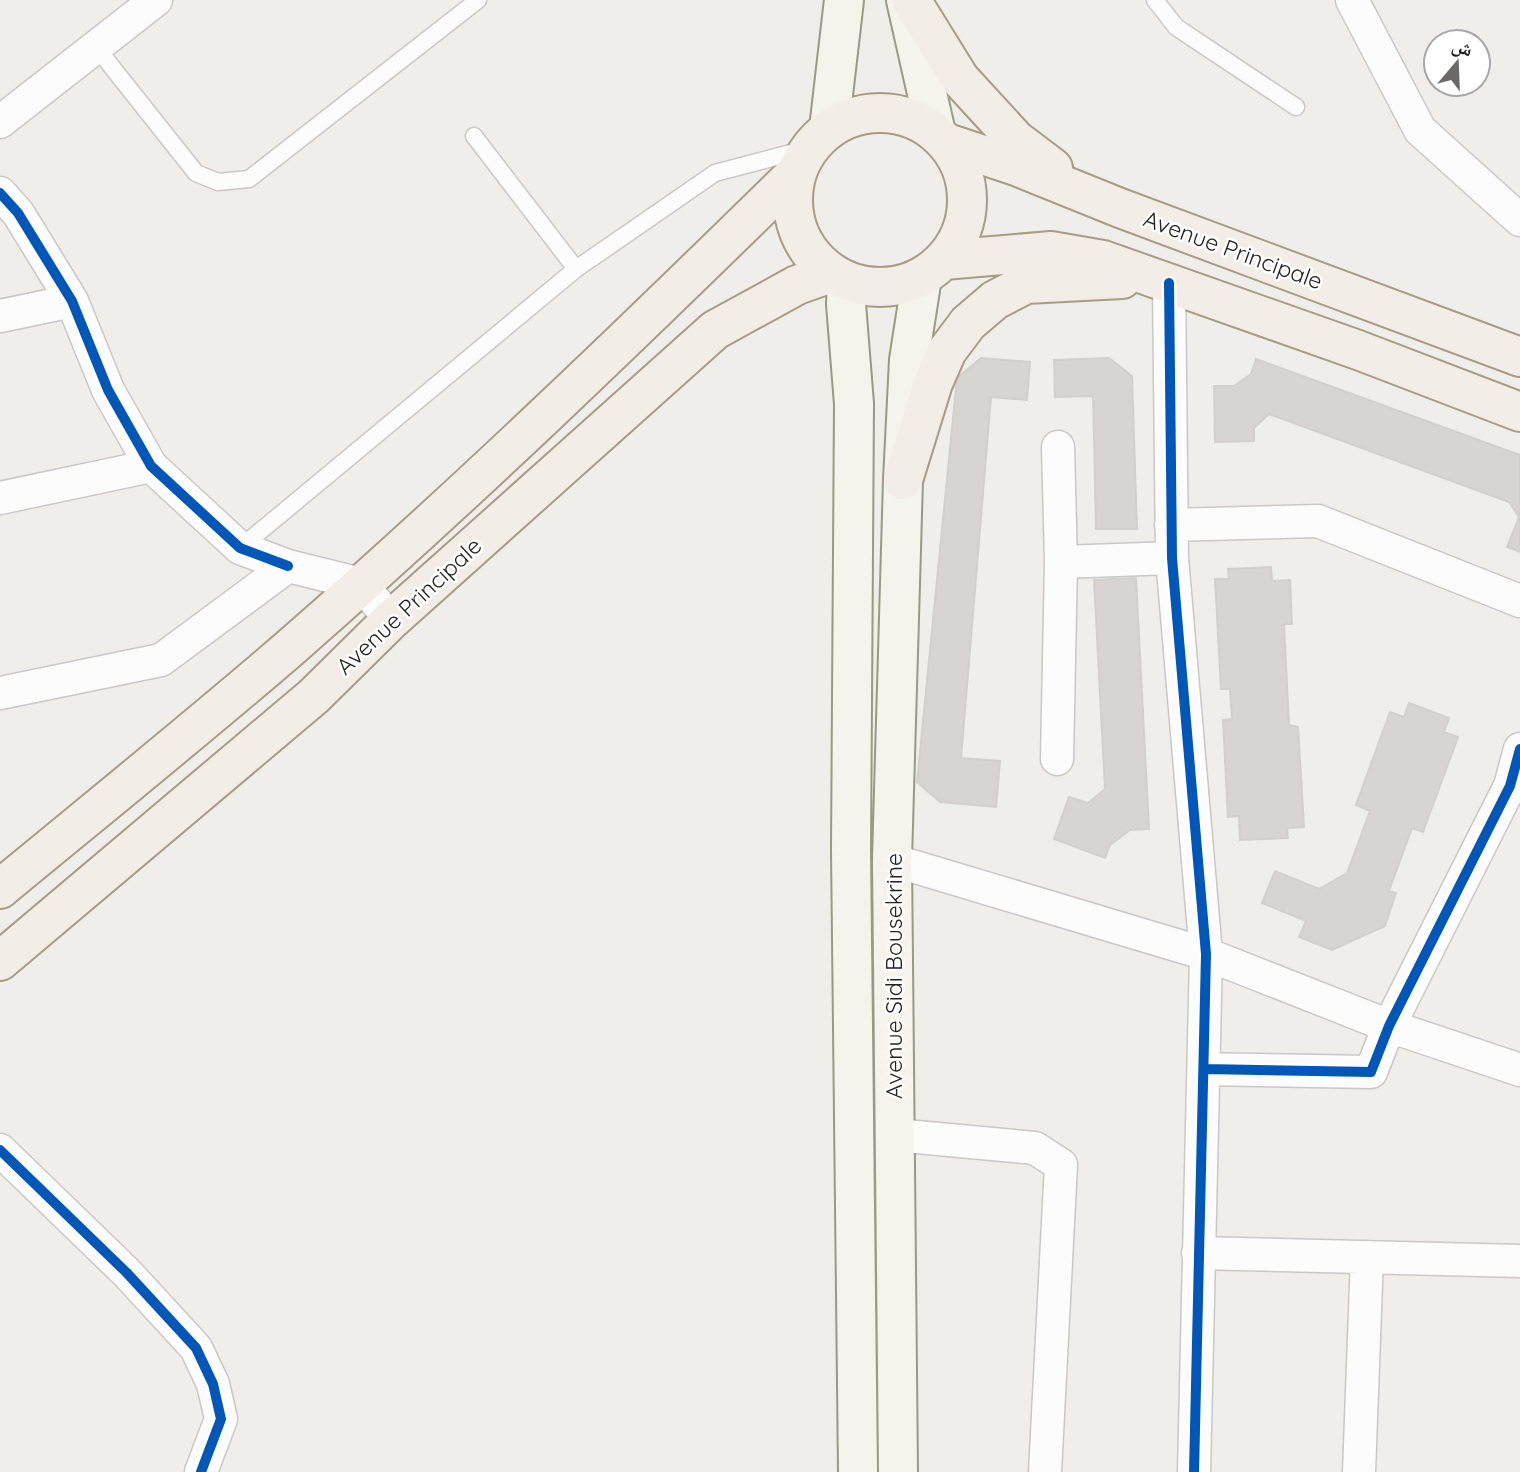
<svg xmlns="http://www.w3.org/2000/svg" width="1520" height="1472" viewBox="0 0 1520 1472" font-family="Quicksand,'Noto Naskh Arabic',sans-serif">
  <rect width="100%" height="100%" fill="#f0eeeb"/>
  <!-- building -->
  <path fill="#d7d4d2" stroke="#d3d0cc" stroke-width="2" d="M981 358 1030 362 1027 400 991 397 961 758 1000 761 996 807 940 802 917 782 957 378Z
    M1109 358 1132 376 1137 529H1096L1093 396 1055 397 1054 360Z
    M1256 359 1520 455V552L1507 547 1519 517 1509 502 1269 414 1254 428V441L1215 442 1214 386H1234L1251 374Z
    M1271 567 1272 581 1290 580 1292 624H1284L1289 725 1298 727 1304 827 1287 828 1288 838 1240 840 1239 816 1228 817 1223 720 1232 719 1230 689H1221L1215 579H1229L1228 569Z
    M1136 578 1149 829 1130 830 1110 845 1105 858 1054 839 1069 797 1088 803 1105 789 1094 580Z
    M1409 703 1449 718 1444 732 1458 737 1423 832 1412 828 1389 891 1396 893 1385 926 1332 950 1299 937 1306 921 1262 903 1275 871 1319 889 1347 873 1370 811 1356 805 1390 712 1404 717Z"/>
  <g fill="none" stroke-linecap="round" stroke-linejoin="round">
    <defs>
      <path id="service" d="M1155 0 1176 27 1296 107
        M96 47 196 173 218 182 249 179 478 0
        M474 136 576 269
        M240 548 576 269 715 173 810 148"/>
      <path id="minor" d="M1352 0 1420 130 1520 220
        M0 122 156 0
        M0 193 18 213 72 301 108 390 151 466 240 548 288 566
        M1169 283 1172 558 1206 954 1194 1472
        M0 316 72 301
        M0 498 151 466
        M1171 525 1318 521 1520 601
        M1061 562 1172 558
        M0 693 161 660 288 566 361 584 391 620
        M1057 759 1061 562 1058 447
        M892 860 1206 954 1389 1026 1520 1070
        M1204 1069 1371 1072 1389 1026 1510 786 1520 749
        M895 1135 1035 1148 1061 1165 1045 1472
        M0 1150 127 1273 196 1348 213 1384 221 1419 201 1472
        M1198 1253 1520 1261
        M1359 1472 1367 1257"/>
      <path id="secondary" d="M906 0 936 133
        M829 129 844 0
        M847 281 846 304 854 404 851 850 858 1472
        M898 1472 892 860 903 480 909 360 922 277"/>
      <path id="primary" d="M911 0 960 79 1016 140 1053 168
        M793 200a87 87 0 1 1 174 0a87 87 0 1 1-174 0Z
        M947 143 1016 166 1120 208 1520 357
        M944 260 1051 251 1103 260 1358 350 1520 412
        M903 480 933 383 947 351 968 323 995 300 1026 284 1122 279
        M0 889C97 809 195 730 290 648 465 495 632 334 797 172
        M0 961 314 696 391 620 715 330 797 285 831 273"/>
    </defs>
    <!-- service casing -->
    <use href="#service" stroke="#c9c8c7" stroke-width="19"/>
    <!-- minor casing -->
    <use href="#minor" stroke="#c9c8c7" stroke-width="35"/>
    <!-- secondary casing -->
    <use href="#secondary" stroke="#999a82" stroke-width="42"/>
    <!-- primary casing -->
    <use href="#primary" stroke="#a79c86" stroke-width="42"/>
    <!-- service -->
    <use href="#service" stroke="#fdfcfc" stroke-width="16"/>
    <!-- minor -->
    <use href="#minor" stroke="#fdfcfc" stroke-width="32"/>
    <!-- secondary -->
    <use href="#secondary" stroke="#f4f4ed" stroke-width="38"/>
    <!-- primary -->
    <use href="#primary" stroke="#f3ede7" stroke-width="38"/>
    <defs>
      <path id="cycleway" d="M0 193 18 213 72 301 108 390 151 466 240 548 288 566
        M1169 283 1172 558 1206 954 1194 1472
        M1204 1069 1371 1072 1389 1026 1510 786 1520 749
        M0 1150 127 1273 196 1348 213 1384 221 1419 201 1472"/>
    </defs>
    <!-- cycleway casing -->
    <use href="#cycleway" stroke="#fff" stroke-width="15"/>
    <!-- cycleway -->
    <use href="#cycleway" stroke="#0057b8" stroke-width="10"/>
  </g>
  <g text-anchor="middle" stroke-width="5" stroke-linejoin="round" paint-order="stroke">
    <!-- street labels -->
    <g font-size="23" fill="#222" stroke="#fff">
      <text transform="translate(1233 250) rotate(20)" y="8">Avenue Principale</text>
      <text transform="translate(409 606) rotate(-43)" y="8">Avenue Principale</text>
      <text transform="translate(894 976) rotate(-90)" y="8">Avenue Sidi Bousekrine</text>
    </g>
  </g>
  <!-- north arrow -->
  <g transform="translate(1457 63) rotate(19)"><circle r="33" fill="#ffffff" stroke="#a7a7a7" stroke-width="2"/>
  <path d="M0-5L12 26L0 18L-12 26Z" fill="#6a6968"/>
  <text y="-10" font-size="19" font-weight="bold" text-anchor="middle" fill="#222222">ش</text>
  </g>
</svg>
